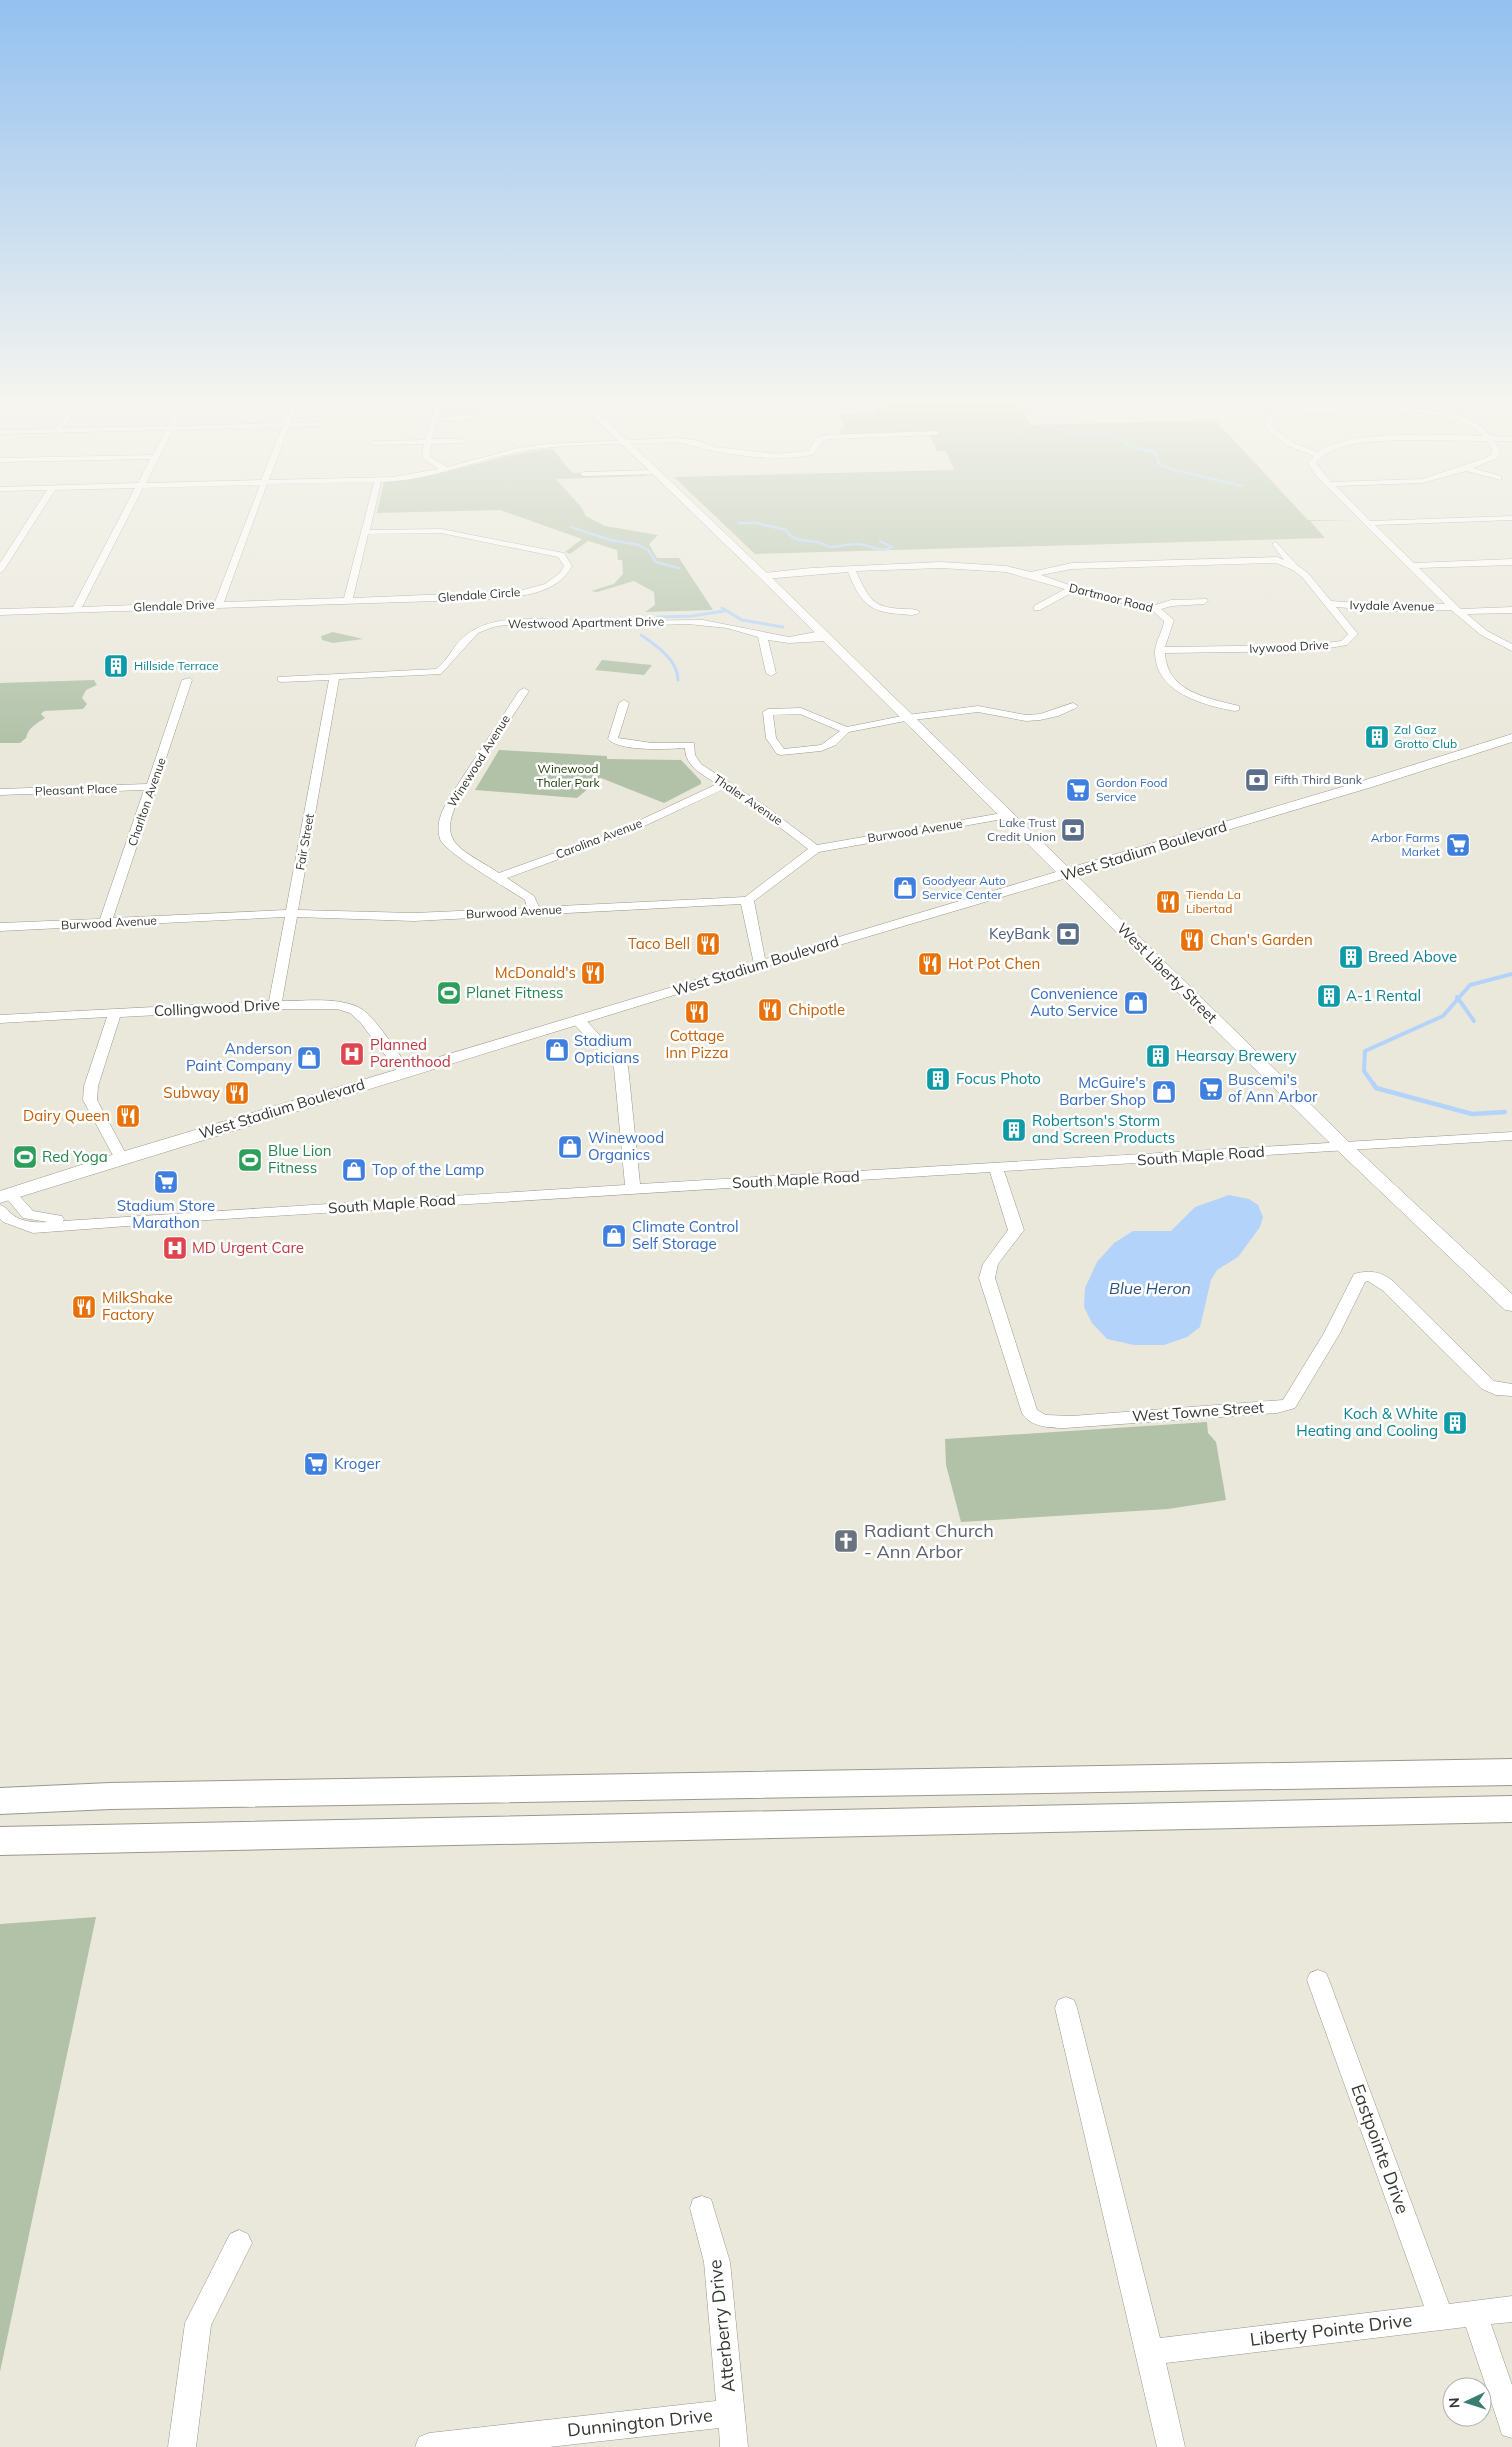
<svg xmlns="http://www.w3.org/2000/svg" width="1512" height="2447" viewBox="0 0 1512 2447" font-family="Mulish,sans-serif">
  <rect width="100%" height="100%" fill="#eae8db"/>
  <!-- green -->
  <path fill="#b2c2a9" d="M1016 399 1031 425 1215 420 1308 520H1356L1310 521 1325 538 755 554 674 477 954 470 946 451H937L928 432 841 434 839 431 845 430 840 429 845 428 839 414 875 412 877 408 893 405 891 402Z
    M553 449 572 473 641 471 647 476 556 479 582 508 586 516 605 526 658 535 649 544 657 558H679L713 610 645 612 655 605 654 592 634 581 597 592 591 591 614 584 623 574 622 560H618L617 550 588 541 570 554 565 552 582 539 500 510 377 513 384 482C444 479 495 453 553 449Z
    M333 632 363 639 333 643 322 640 321 636Z
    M602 660 652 665 644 675 595 670Z
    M94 680 97 685 86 690 82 698 87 704 83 709 44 711 41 714 45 718C37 723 28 728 26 738L20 743H0V683Z
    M499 750 607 756V759L681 760 701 781V784L664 803 601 778 577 798 475 790Z
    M1207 1422 1208 1433 1216 1442 1226 1500 1168 1509 961 1522 946 1465 945 1439Z
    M96 1917 0 2372V1924Z"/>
  <!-- water -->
  <path fill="#b4d3fa" d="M1229 1195 1249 1199 1258 1205 1263 1217 1260 1227 1238 1257 1217 1270 1211 1280 1200 1327 1187 1337 1164 1345H1134L1107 1339 1092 1323 1084 1307 1085 1288 1097 1262 1114 1243 1133 1231H1171L1195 1207Z"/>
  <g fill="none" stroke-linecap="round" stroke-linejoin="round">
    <!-- stream-far3 -->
    <path stroke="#b4d3fa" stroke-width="2.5" d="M1049 427 1084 435H1112L1124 441 1130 447 1155 452 1159 464 1171 469 1242 486
      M739 523H756L786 530C793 542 805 540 817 542 822 543 827 547 832 547 840 547 849 543 859 544 870 545 881 554 892 547L880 541
      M571 527 610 540 639 545 648 550 656 562 679 568"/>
    <!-- stream-far2 -->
    <path stroke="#b4d3fa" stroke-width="3" d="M722 608 742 620 783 627
      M658 617 692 616 724 611
      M641 635C656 645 678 660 678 680"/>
    <!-- stream-far1 -->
    <path stroke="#b4d3fa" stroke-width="4" d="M1457 997 1474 1021
      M1374 1085 1364 1071 1365 1051 1443 1016 1470 985 1512 974"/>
    <!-- stream -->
    <path stroke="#b4d3fa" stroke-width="4.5" d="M1373 1083 1376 1088 1472 1114 1505 1112"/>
    <defs>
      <path id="minor" d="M80 399H222L219 401 188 402 175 426 283 423 293 399H299L291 423 322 422 326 424 322 426 289 427 269 480 393 477 439 469 422 458 424 444 374 445 370 443 374 441 425 440 437 399H443L439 417 474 415 478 417 474 419 437 421 432 439H461L465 441 461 443 431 444 430 457 447 467 518 448 546 444 676 438 695 440 715 447 776 454 808 451 816 438 827 435 936 431 940 433 936 435 828 439 822 442 813 455C781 461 746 457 714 451 701 449 690 444 676 442 625 445 570 442 519 452 473 461 430 480 381 482L370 530 441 529 564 553 572 566C557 593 527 595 499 599L0 615V609L73 607 135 488 55 490 4 570 0 573V563L47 490 0 491V487L138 483 150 459 0 462V458L153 455 166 430 0 434V430L54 429ZM181 402 168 426 62 428 83 404ZM282 427 261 480 146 483 173 430ZM374 482 344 598 224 602 267 484ZM260 485 215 602 82 607 143 488ZM441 533 558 557 564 566 560 573 545 584 519 591 353 598 368 534Z
        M692 399H698L699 409H695Z
        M789 399H795L797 403 792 404Z
        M879 399H885V400L882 402Z
        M1370 407C1404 407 1469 407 1491 436L1512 437V441H1494L1500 449 1498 458 1473 468 1501 476V480L1466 471 1422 483 1336 486 1370 521 1512 516V520L1375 525 1414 563 1512 559V565L1419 568 1461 609 1512 607V613L1467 614 1487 631 1512 644V651L1481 635 1451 610 1388 611 1336 607 1358 634 1347 645 1312 651 1165 653C1167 692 1207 698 1239 706V710L1235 711C1202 705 1154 692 1155 651 1156 640 1163 631 1164 621L1152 610 1073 592 1040 610H1034V606L1065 589 1006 572 941 568 856 571C869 599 872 608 905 609 911 609 916 609 920 612 916 616 908 615 902 614 868 613 860 601 848 572L764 579 760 576 764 573 811 568 941 562 1006 566 1031 572 1072 563 1277 557 1284 560 1272 544 1276 542 1297 565 1308 573 1331 601 1388 605 1445 604 1317 477 1308 463 1314 456 1288 446 1265 428 1268 416 1301 408ZM1388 411C1416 412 1464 414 1483 436 1444 435 1349 429 1317 452L1293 443 1273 427V418L1301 412ZM1403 440 1487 441 1492 449 1491 455 1485 458 1422 479 1331 482 1316 463C1335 440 1374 442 1403 440ZM1276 563 1293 570 1302 577 1348 634 1341 641 1312 645 1165 647 1174 620 1161 609 1172 606 1204 604 1208 601 1207 599 1171 600 1155 605 1075 587 1041 575 1072 569Z
        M657 470H660V474L584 476 580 474 584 472Z
        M536 619 594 621 703 620 789 637 821 631 830 638 825 641 789 643 768 640 776 673 771 676 766 673 758 637 727 628 688 624 594 627 505 625 493 627 478 633 441 674 339 679 298 910 414 913 527 908 525 900C510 890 444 852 440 839 435 822 443 809 451 795L519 691 524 688 529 691 461 795C434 844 461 848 499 873L619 830 717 784C704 775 685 767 685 748 667 749 620 752 608 739L619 703 624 700 629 703 618 738 652 743H694L695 755 701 764 768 808 817 845 1008 812 1013 815 1008 818 819 852 754 901 766 964 760 968 754 964 741 904 414 921 297 917 282 1001C306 1001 336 997 358 1007 373 1013 399 1055 410 1069L412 1072 410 1075H400L360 1022 350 1013 337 1009H275L120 1017 98 1086 97 1100 128 1158 126 1161H116L83 1100 84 1086 107 1017 0 1023V1015L269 1001 285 917 0 931V923L100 919 144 790 0 795V789L147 784 182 680 190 678 192 680 113 918 286 910 329 680 281 682 278 681V677L436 669C444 664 450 653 456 645 477 620 505 619 536 619ZM724 789 760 812 808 849 745 897 539 907 534 896 507 878 627 834Z
        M1073 703 1078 706 1076 708 1058 716 1040 720 1026 721 978 712 905 721 849 732 836 745 821 751 781 755 777 754 766 738 763 712 768 709 801 708 847 727 907 715 978 706 1026 715 1040 714ZM800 714 840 731 821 745 784 749 776 738 773 715Z
        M578 1016 583 1017 628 1066 640 1184 1512 1132V1140L1004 1171 1024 1230 998 1264 995 1278 1037 1410 1046 1415 1072 1416 1283 1400 1324 1333 1354 1274C1369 1270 1381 1271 1394 1282L1494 1381 1512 1384V1396L1496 1395 1482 1389 1382 1290 1368 1281 1365 1282 1340 1333 1295 1408 1277 1413 1065 1428C1050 1428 1030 1427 1022 1413L979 1278 983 1264 1008 1230 990 1172 208 1220 33 1233 3 1222 0 1219V1205C7 1207 7 1211 13 1215 22 1222 36 1223 48 1222L23 1218 3 1194 10 1190 15 1191 33 1211 62 1216 64 1219 63 1221 625 1185 614 1067 573 1023 572 1020 573 1017Z
        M1318 1970 1326 1973 1329 1980 1449 2304 1512 2296V2322L1491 2324 1512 2385V2438L1502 2435 1499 2425 1466 2327 1166 2363 1185 2447H1157L1055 2008 1058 2000 1066 1997 1074 2000 1077 2008 1160 2338 1424 2306 1307 1980 1310 1973Z
        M702 2196 711 2199 730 2262 748 2447H720L719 2428 549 2447H415L419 2437 429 2433 716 2401 704 2262 690 2208 693 2199Z
        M239 2230 248 2234 252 2243 211 2325 196 2447H168L185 2323 230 2234Z"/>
      <path id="major" d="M575 399H584L768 574 1069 868 1362 781 1512 734V742L1372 787 1076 875 1349 1142 1512 1294V1311L1505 1310 1337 1150 1063 879 765 967 0 1203V1191L115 1154 1056 872 760 578Z"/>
      <path id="highway" d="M1512 1759V1785L110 1809 0 1814V1788L110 1783Z
        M1512 1796V1822L0 1855V1827Z"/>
    </defs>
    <!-- minor casing -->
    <use href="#minor" stroke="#9a988d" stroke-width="1"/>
    <!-- major casing -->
    <use href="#major" stroke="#9a988d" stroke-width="1"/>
    <!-- highway casing -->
    <use href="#highway" stroke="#9a988d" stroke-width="2"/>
    <!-- minor -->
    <use href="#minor" fill="#fff" fill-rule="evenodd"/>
    <!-- major -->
    <use href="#major" fill="#fff" fill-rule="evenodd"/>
    <!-- highway -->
    <use href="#highway" fill="#fff" fill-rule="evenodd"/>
  </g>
  <!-- sky -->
  <linearGradient id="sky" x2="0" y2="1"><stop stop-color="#93c0ef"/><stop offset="0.54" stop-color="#f6f5ef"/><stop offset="1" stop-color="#f6f5ef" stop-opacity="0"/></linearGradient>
  <rect width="1512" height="741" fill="url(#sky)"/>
  <!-- icons -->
  <defs>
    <symbol id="building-square" viewBox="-11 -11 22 22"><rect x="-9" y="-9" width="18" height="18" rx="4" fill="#0f9aa8" stroke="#fff"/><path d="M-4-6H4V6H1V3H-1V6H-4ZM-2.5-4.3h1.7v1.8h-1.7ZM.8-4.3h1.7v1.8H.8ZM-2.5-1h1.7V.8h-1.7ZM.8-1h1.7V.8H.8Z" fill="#fff"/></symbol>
    <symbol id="bank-square" viewBox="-11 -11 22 22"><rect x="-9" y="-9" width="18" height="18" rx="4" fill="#5c6f8a" stroke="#fff"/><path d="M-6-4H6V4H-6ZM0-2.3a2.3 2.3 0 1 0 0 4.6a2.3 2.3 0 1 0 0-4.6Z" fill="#fff"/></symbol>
    <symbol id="supermarket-square" viewBox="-11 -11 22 22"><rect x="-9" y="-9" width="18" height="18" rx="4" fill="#3f7fe0" stroke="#fff"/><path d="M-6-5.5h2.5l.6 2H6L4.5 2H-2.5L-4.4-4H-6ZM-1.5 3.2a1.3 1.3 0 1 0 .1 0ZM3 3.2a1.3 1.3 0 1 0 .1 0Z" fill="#fff"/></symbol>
    <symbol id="shop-square" viewBox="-11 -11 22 22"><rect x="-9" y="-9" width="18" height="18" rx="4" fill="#3f7fe0" stroke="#fff"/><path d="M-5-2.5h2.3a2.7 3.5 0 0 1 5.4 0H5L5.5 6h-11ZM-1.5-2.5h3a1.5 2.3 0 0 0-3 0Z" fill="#fff"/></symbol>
    <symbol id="restaurant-square" viewBox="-11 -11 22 22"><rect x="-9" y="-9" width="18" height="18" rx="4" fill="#e8710a" stroke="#fff"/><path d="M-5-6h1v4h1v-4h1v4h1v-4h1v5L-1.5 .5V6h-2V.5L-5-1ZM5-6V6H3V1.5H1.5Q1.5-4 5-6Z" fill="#fff"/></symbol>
    <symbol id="stadium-square" viewBox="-11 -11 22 22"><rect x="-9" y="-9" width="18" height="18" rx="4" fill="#2e9e5b" stroke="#fff"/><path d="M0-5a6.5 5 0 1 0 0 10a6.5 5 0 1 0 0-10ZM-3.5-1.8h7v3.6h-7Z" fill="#fff"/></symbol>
    <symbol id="hospital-square" viewBox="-11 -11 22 22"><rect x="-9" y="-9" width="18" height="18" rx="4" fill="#e0444e" stroke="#fff"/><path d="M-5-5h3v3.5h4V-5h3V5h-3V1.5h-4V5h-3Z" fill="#fff"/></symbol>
    <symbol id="church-square" viewBox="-11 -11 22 22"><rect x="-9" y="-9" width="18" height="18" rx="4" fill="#6b7280" stroke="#fff"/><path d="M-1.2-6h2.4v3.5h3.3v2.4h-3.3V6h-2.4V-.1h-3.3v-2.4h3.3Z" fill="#fff"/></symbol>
  </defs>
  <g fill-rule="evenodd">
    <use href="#building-square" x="102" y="652" width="28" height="28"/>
    <use href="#building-square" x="1363" y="723" width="28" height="28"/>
    <use href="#bank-square" x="1243" y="766" width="28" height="28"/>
    <use href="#supermarket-square" x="1064" y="776" width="28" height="28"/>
    <use href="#bank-square" x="1059" y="816" width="28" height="28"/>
    <use href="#supermarket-square" x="1444" y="831" width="28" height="28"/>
    <use href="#shop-square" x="891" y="874" width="28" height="28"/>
    <use href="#restaurant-square" x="1154" y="888" width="28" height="28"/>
    <use href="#bank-square" x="1054" y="920" width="28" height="28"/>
    <use href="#restaurant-square" x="1178" y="926" width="28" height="28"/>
    <use href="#restaurant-square" x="694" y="930" width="28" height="28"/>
    <use href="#building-square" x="1337" y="943" width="28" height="28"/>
    <use href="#restaurant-square" x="916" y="950" width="28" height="28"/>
    <use href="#restaurant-square" x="579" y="959" width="28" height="28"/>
    <use href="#stadium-square" x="435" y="979" width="28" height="28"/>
    <use href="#building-square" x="1315" y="982" width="28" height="28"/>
    <use href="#shop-square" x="1122" y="989" width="28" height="28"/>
    <use href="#restaurant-square" x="756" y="996" width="28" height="28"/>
    <use href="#restaurant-square" x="683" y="998" width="28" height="28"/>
    <use href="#shop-square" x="543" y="1036" width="28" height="28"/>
    <use href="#hospital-square" x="338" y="1040" width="28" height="28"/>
    <use href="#building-square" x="1144" y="1042" width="28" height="28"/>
    <use href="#shop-square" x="295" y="1044" width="28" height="28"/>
    <use href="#building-square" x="924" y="1065" width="28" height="28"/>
    <use href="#supermarket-square" x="1197" y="1075" width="28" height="28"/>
    <use href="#shop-square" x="1150" y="1078" width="28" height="28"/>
    <use href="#restaurant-square" x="223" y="1079" width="28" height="28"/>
    <use href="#restaurant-square" x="114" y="1102" width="28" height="28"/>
    <use href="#building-square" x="1000" y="1116" width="28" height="28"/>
    <use href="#shop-square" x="556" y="1133" width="28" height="28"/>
    <use href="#stadium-square" x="11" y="1143" width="28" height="28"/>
    <use href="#stadium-square" x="236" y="1146" width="28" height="28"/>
    <use href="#shop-square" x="340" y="1156" width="28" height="28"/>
    <use href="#supermarket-square" x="152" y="1168" width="28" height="28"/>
    <use href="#shop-square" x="600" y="1222" width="28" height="28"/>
    <use href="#hospital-square" x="161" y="1234" width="28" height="28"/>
    <use href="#restaurant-square" x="70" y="1293" width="28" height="28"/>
    <use href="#building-square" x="1441" y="1409" width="28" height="28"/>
    <use href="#supermarket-square" x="302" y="1450" width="28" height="28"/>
    <use href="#church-square" x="832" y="1527" width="28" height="28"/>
  </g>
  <g text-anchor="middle" stroke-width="5" stroke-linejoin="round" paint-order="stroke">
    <!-- far-street labels -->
    <g font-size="12" fill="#363631" stroke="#fff">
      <text transform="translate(479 595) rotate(-4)" y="4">Glendale Circle</text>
      <text transform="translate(1111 598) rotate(14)" y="4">Dartmoor Road</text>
      <text transform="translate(174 606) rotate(-2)" y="4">Glendale Drive</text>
      <text transform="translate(1392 606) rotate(1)" y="4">Ivydale Avenue</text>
      <text transform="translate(586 623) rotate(-1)" y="4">Westwood Apartment Drive</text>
      <text transform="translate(1289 647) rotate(-3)" y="4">Ivywood Drive</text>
      <text transform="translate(479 761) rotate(-58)" y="4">Winewood Avenue</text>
      <text transform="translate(76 790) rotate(-2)" y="4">Pleasant Place</text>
      <text transform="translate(748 800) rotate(34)" y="4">Thaler Avenue</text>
      <text transform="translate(147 802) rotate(-71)" y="4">Charlton Avenue</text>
      <text transform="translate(915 831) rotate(-9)" y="4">Burwood Avenue</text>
      <text transform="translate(599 839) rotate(-21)" y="4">Carolina Avenue</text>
      <text transform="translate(305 842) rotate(-80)" y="4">Fair Street</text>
      <text transform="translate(514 912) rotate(-3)" y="4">Burwood Avenue</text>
      <text transform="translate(109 923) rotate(-3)" y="4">Burwood Avenue</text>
    </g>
    <!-- far-culture labels -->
    <g font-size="12" fill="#0d838f" stroke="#fff" text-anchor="start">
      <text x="134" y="670">Hillside Terrace</text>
      <text x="1394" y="734">Zal Gaz<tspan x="1394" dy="14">Grotto Club</tspan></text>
    </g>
    <!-- far-park labels -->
    <g font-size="12" fill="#193a00" stroke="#fff">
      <text x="568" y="773">Winewood<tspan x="568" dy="14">Thaler Park</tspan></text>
    </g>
    <!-- far-service labels -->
    <g font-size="12" fill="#4e5e75" stroke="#fff" text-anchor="start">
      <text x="1274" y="784">Fifth Third Bank</text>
      <text x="1056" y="827" text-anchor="end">Lake Trust<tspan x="1056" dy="14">Credit Union</tspan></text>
    </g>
    <!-- far-shop labels -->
    <g font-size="12" fill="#366cbe" stroke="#fff" text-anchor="start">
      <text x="1096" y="787">Gordon Food<tspan x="1096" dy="14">Service</tspan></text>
      <text x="1440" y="842" text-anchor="end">Arbor Farms<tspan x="1440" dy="14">Market</tspan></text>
      <text x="922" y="885">Goodyear Auto<tspan x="922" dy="14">Service Center</tspan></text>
    </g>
    <!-- far-food labels -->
    <g font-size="12" fill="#c56008" stroke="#fff" text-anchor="start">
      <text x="1186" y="899">Tienda La<tspan x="1186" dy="14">Libertad</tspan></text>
    </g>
    <!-- street labels -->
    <g font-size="15" fill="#363631" stroke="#fff">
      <text transform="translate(1144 851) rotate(-17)" y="5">West Stadium Boulevard</text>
      <text transform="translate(756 966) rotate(-17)" y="5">West Stadium Boulevard</text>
      <text transform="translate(1167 973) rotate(45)" y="5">West Liberty Street</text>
      <text transform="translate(217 1008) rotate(-3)" y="5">Collingwood Drive</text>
      <text transform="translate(282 1109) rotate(-17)" y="5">West Stadium Boulevard</text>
      <text transform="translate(1201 1156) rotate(-4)" y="5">South Maple Road</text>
      <text transform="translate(796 1180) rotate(-3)" y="5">South Maple Road</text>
      <text transform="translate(392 1204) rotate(-4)" y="5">South Maple Road</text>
      <text transform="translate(1198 1412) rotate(-4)" y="5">West Towne Street</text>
    </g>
    <!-- service labels -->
    <g font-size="15" fill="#4e5e75" stroke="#fff" text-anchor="end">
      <text x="1050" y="939">KeyBank</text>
    </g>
    <!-- food labels -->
    <g font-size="15" fill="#c56008" stroke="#fff" text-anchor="start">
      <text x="1210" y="945">Chan's Garden</text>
      <text x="690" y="949" text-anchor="end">Taco Bell</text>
      <text x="948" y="969">Hot Pot Chen</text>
      <text x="576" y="978" text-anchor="end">McDonald's</text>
      <text x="788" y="1015">Chipotle</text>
      <text x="697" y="1041" text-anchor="middle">Cottage<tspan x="697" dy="17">Inn Pizza</tspan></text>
      <text x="220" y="1098" text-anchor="end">Subway</text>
      <text x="110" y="1121" text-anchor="end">Dairy Queen</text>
      <text x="102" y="1303">MilkShake<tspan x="102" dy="17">Factory</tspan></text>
    </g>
    <!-- culture labels -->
    <g font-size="15" fill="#0d838f" stroke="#fff" text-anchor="start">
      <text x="1368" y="962">Breed Above</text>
      <text x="1346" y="1001">A-1 Rental</text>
      <text x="1176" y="1061">Hearsay Brewery</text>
      <text x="956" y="1084">Focus Photo</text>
      <text x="1032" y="1126">Robertson's Storm<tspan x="1032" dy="17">and Screen Products</tspan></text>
      <text x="1438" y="1419" text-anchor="end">Koch &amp; White<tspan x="1438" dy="17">Heating and Cooling</tspan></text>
    </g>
    <!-- leisure labels -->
    <g font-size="15" fill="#27864d" stroke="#fff" text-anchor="start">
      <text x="466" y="998">Planet Fitness</text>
      <text x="268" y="1156">Blue Lion<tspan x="268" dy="17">Fitness</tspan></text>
      <text x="42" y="1162">Red Yoga</text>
    </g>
    <!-- shop labels -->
    <g font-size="15" fill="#366cbe" stroke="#fff" text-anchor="start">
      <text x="1118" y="999" text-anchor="end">Convenience<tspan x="1118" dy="17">Auto Service</tspan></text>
      <text x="574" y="1046">Stadium<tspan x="574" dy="17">Opticians</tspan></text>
      <text x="292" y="1054" text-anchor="end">Anderson<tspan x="292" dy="17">Paint Company</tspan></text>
      <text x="1228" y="1085">Buscemi's<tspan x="1228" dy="17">of Ann Arbor</tspan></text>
      <text x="1146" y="1088" text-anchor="end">McGuire's<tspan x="1146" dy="17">Barber Shop</tspan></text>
      <text x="588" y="1143">Winewood<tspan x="588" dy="17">Organics</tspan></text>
      <text x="372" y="1175">Top of the Lamp</text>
      <text x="166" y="1211" text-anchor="middle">Stadium Store<tspan x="166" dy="17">Marathon</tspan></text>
      <text x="632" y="1232">Climate Control<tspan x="632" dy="17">Self Storage</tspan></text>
      <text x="334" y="1469">Kroger</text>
    </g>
    <!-- health labels -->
    <g font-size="15" fill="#be3a42" stroke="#fff" text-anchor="start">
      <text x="370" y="1050">Planned<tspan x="370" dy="17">Parenthood</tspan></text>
      <text x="192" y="1253">MD Urgent Care</text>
    </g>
    <!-- water labels -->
    <g font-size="16" font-style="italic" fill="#295182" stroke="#fff">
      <text x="1150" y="1294">Blue Heron</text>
    </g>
    <!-- near-worship labels -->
    <g font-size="18" fill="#5b616d" stroke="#fff" text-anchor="start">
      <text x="864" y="1537">Radiant Church<tspan x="864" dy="21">- Ann Arbor</tspan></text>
    </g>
    <!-- near-street labels -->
    <g font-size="18" fill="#363631" stroke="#fff">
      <text transform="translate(1380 2149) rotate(70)" y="6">Eastpointe Drive</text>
      <text transform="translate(722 2326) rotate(-96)" y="6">Atterberry Drive</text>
      <text transform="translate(1331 2330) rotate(-7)" y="6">Liberty Pointe Drive</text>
      <text transform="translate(640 2423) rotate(-6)" y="6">Dunnington Drive</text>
    </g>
  </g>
  <!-- north arrow -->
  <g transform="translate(1467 2402) rotate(266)"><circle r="24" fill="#ffffff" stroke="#afafad"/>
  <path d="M0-4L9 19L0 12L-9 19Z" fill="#3b7d6e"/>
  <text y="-8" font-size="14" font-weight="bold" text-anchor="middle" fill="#363631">N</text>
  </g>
</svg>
